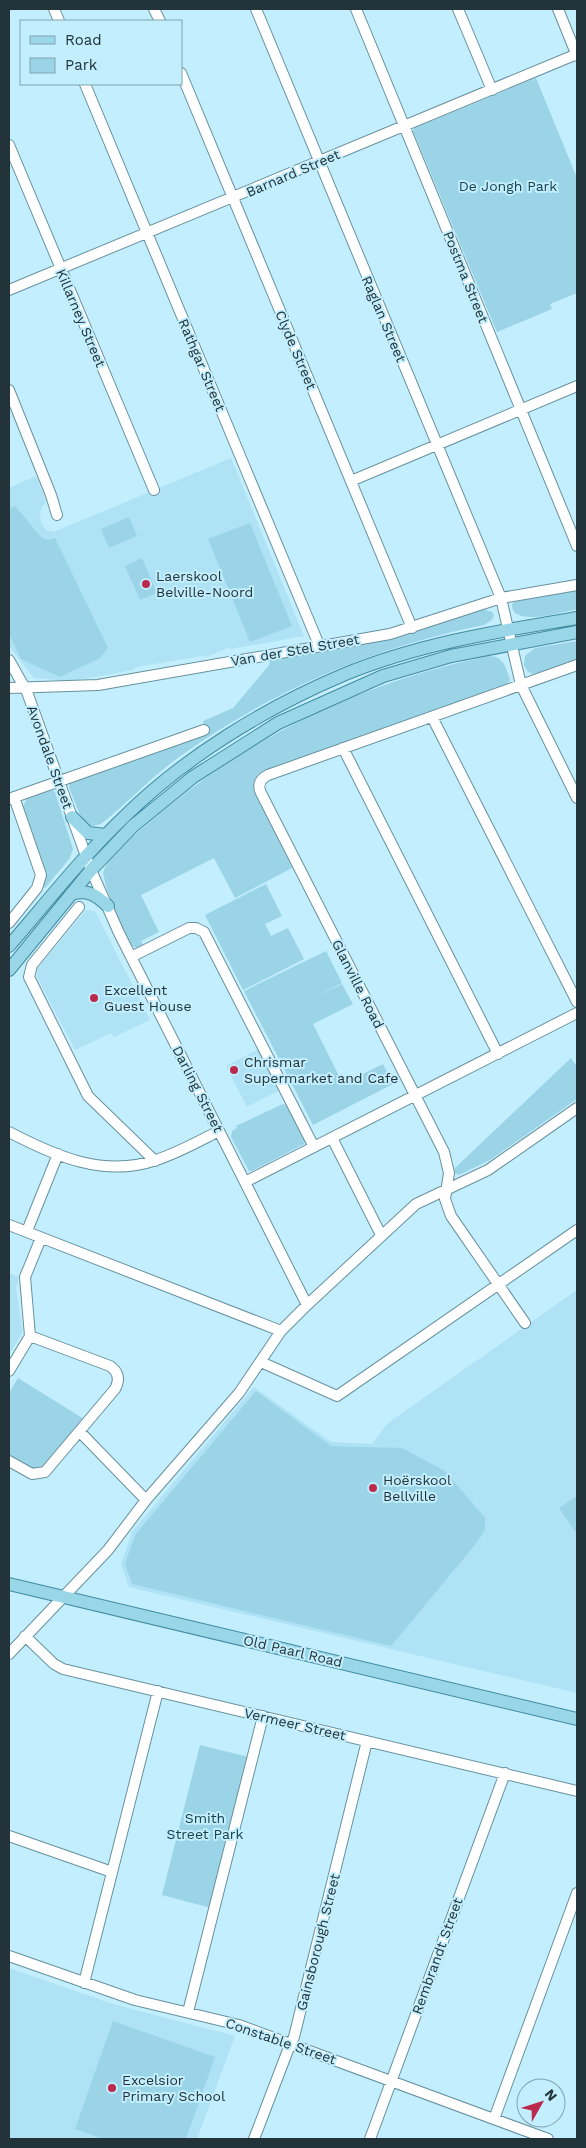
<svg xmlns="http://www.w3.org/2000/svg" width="586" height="2148" viewBox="0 0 586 2148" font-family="'Work Sans',sans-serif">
  <rect width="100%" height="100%" fill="#c2eefd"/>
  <!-- built -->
  <path fill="#aee2f4" d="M231 458 304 636 231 649 230 647 206 657 202 656 136 667 133 670 72 681 34 678 9 646V488L36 476 46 501 40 512 41 523 46 530 54 532Z
    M86 910 95 911 150 1020 114 1037 111 1033 75 1050 37 977 38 968Z
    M259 1049 280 1090 247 1107 226 1066Z
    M9 1273 19 1277 16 1288 22 1328V1333L9 1355Z
    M577 1290V1693L129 1587 121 1564 132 1532 254 1387 331 1442 372 1444 388 1423Z
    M9 1968 113 2004 235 2036 197 2139H9Z"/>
  <!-- green -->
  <path fill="#9cd4e7" d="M536 78 577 178V293L550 304 552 309 497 332 413 131 414 128Z
    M15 506 42 538 48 540 55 538 108 648 100 658 60 677 21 659 9 634V509Z
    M129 517 137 536 109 548 101 529Z
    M250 523 292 626 250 642 208 539Z
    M142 558 157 593 140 600 125 566Z
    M577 589V609C564 612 510 628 512 604L516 600Z
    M483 609 492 612 494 615 492 620 484 625C371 648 273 690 179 757 151 777 128 803 101 824L89 827 81 818 69 787 70 783 201 735 207 734 209 729 204 726 203 721 233 708 270 664 269 661 399 636Z
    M577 641V660L536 675 528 672 524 665 525 656 535 648Z
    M489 656C504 656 506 668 510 680L507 685 258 775 254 781 255 789 292 868 235 898 214 858 141 895 159 932 141 941 144 946 138 949 131 945 111 906 113 904 107 890 103 873C110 852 135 835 151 821 249 736 363 682 489 656Z
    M52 790 55 792 73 849 70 858 45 888 43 887 45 879 23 807 27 798Z
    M266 884 282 916 265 924 271 936 288 928 304 959 243 990 205 915Z
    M326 951 342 983 315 997 342 984 353 1004 313 1024 343 1084 383 1064 393 1084 313 1125 244 991Z
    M571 1058 577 1067V1099L490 1160 459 1175 455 1173V1168Z
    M283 1104 287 1105 306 1140 304 1144 252 1171H249L231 1137 232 1131 237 1128 236 1126Z
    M18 1378 84 1419 43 1469 31 1470 9 1456V1393Z
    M256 1391 331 1446 402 1448 445 1471 485 1518V1530L474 1546 391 1646 132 1584 125 1564 135 1535Z
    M577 1496V1534L559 1508Z
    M200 1745 249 1757 211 1908 162 1895Z
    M113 2021 215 2057 186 2139H103L75 2129Z"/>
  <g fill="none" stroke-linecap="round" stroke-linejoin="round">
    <defs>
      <path id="minor" d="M54 9 59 21
        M154 9 160 21
        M256 9 501 598 521 685 577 798
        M356 9 577 546
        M458 9 492 90
        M558 9 577 56
        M181 73 412 628
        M85 84 319 645
        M9 145 154 490
        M9 290 577 54
        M9 390 51 495 57 515
        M351 481 577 386
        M9 660 27 692 91 870 119 933 307 1305
        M9 688 98 685 390 634 501 598 577 585
        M432 717 577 1002
        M343 748 498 1054
        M9 799 204 730
        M79 907 32 965 29 977 88 1096 155 1161
        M9 923 37 888 41 875 14 797
        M131 957 189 928H196L204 932 314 1147
        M9 1132C55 1156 104 1178 156 1160 178 1153 199 1141 219 1131
        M332 1138 381 1235
        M245 1182 577 1013
        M9 1225 281 1331
        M27 1231 58 1154
        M525 1323 451 1216 445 1199 449 1173 444 1152 261 793C257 785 260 779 268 775L577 665
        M261 1362 337 1396 577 1230
        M9 1371 30 1336 25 1277 41 1238
        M80 1432 146 1500
        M9 1461 32 1474 45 1472 115 1389C120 1380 119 1372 110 1366L30 1336
        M25 1636 54 1664 63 1669 577 1791
        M9 1654 108 1550 146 1500 239 1393 281 1331 307 1305 416 1204 488 1170 577 1108
        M9 1836 112 1872
        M9 1956 135 2000 239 2025 548 2139
        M84 1983 158 1691
        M188 2012 263 1716
        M494 2119 577 1893
        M254 2139 288 2050 294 2037 367 1741
        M370 2139 505 1773"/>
      <path id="major" d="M72 817 88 833 106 835
        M71 894C88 889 96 895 108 906
        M9 946C47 902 83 856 125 816 185 757 265 708 343 675 417 644 499 631 577 618
        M9 970 91 870 133 826 193 777 278 723 383 676 451 656 577 632
        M9 1584 577 1719"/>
    </defs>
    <!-- minor casing -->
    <use href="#minor" stroke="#67919e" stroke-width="12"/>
    <!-- major casing -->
    <use href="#major" stroke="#428ba1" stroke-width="14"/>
    <!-- minor -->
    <use href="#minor" stroke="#fff" stroke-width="10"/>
    <!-- major -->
    <use href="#major" stroke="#98d6e8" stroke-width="12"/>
  </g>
  <!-- markers -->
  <g fill="#bb2a4d" stroke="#c2eefd" stroke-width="2">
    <circle cx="146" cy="584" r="5"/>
    <circle cx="94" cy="998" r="5"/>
    <circle cx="234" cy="1070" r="5"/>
    <circle cx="373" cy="1488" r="5"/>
    <circle cx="112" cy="2088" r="5"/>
  </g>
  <g text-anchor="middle" stroke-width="4" stroke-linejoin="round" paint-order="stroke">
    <!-- street labels -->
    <g font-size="14" fill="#223339" stroke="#c2eefd">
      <text transform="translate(293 173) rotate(-23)" y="5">Barnard Street</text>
      <text transform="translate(466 277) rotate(68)" y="5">Postma Street</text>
      <text transform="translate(81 318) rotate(67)" y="5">Killarney Street</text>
      <text transform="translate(384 319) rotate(67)" y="5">Raglan Street</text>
      <text transform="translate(296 350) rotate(67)" y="5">Clyde Street</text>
      <text transform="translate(202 365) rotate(67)" y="5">Rathgar Street</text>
      <text transform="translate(295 650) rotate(-10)" y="5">Van der Stel Street</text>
      <text transform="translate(50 757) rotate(70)" y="5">Avondale Street</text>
      <text transform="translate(358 984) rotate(63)" y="5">Glanville Road</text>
      <text transform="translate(198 1089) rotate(63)" y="5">Darling Street</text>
      <text transform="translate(293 1651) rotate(13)" y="5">Old Paarl Road</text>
      <text transform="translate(295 1724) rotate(13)" y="5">Vermeer Street</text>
      <text transform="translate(318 1942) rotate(-76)" y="5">Gainsborough Street</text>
      <text transform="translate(437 1956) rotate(-70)" y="5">Rembrandt Street</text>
      <text transform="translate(281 2041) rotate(19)" y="5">Constable Street</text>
    </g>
    <!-- park labels -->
    <g font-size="14" fill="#18424e" stroke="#c2eefd">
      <text x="508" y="191">De Jongh Park</text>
      <text x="205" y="1823">Smith<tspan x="205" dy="16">Street Park</tspan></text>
    </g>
    <!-- poi labels -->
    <g font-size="14" fill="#223339" stroke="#c2eefd" text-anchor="start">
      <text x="156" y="581">Laerskool<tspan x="156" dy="16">Belville-Noord</tspan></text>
      <text x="104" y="995">Excellent<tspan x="104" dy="16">Guest House</tspan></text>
      <text x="244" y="1067">Chrismar<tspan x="244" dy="16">Supermarket and Cafe</tspan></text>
      <text x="383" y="1485">Hoërskool<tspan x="383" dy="16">Bellville</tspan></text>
      <text x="122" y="2085">Excelsior<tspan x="122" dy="16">Primary School</tspan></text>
    </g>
  </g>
  <!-- border -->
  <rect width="586" height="2148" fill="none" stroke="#223339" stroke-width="20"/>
  <!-- legend -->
  <rect x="20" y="20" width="162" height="65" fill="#c2eefd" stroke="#82a3af"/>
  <rect x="30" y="36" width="25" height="8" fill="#98d6e8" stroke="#82a3af"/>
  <text x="65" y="45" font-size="15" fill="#223339">Road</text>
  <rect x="30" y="58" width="25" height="15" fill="#9cd4e7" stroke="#82a3af"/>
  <text x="65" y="70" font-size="15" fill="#223339">Park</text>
  <!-- north arrow -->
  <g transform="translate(541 2103) rotate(51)"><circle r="24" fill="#c2eefd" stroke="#82a3af"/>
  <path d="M0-4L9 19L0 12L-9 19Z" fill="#bb2a4d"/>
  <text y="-8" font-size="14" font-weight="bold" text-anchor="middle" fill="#223339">N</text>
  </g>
</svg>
